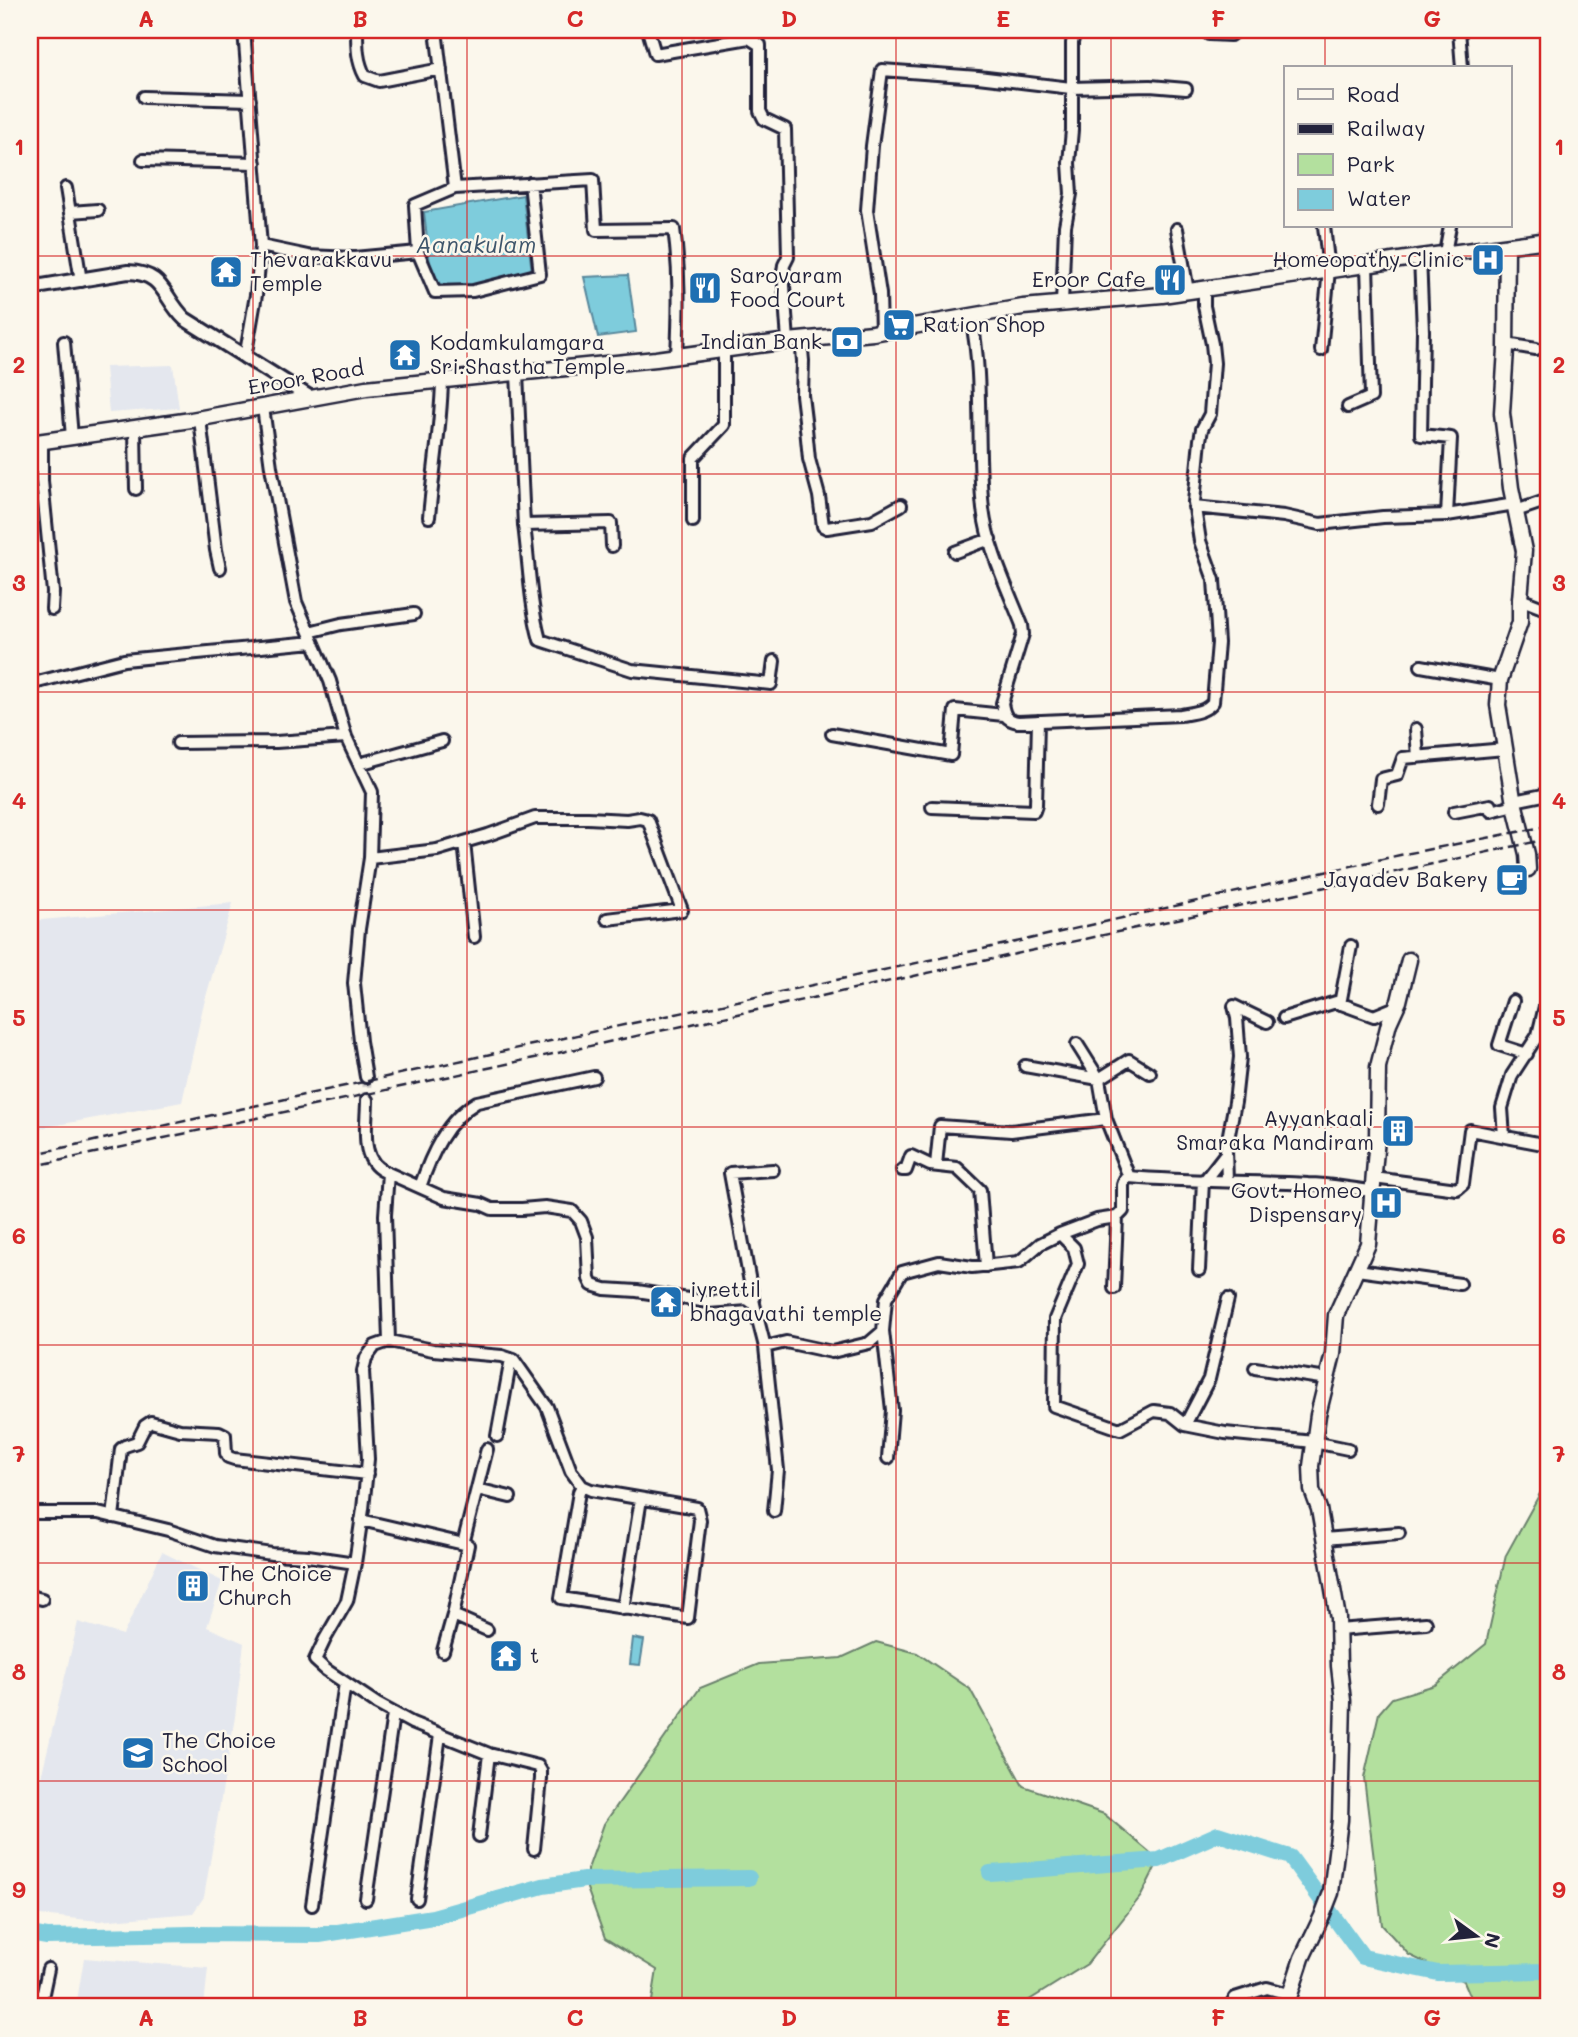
<svg xmlns="http://www.w3.org/2000/svg" width="1578" height="2037" viewBox="0 0 1578 2037" font-family="Mali,sans-serif">
  <rect width="100%" height="100%" fill="#fbf7ec"/>
  <filter id="ink" filterUnits="userSpaceOnUse"><feTurbulence type="fractalNoise" baseFrequency=".0143" numOctaves="2"/><feDisplacementMap in="SourceGraphic" scale="14" xChannelSelector="R" yChannelSelector="G"/><feConvolveMatrix kernelMatrix="1 2 1 2 8 2 1 2 1" color-interpolation-filters="sRGB"/></filter>
  <g filter="url(#ink)">
    <!-- built -->
    <path fill="#e4e7ee" d="M173 365 179 408 109 413 105 367Z
      M233 903 203 1007 182 1102 30 1130V921Z
      M162 1552 222 1581 207 1627 244 1643 235 1717 204 1897 193 1913 99 1921 30 1914V1837L38 1790 78 1622 123 1635Z
      M84 1958 208 1968 204 2007H76Z"/>
    <!-- green -->
    <path fill="#b3e09e" stroke="#6a816c" stroke-width="2" d="M1548 1479V2007H1475L1464 1981 1409 1955 1382 1925 1364 1778 1379 1713 1392 1698 1435 1685 1486 1644 1506 1555Z
      M876 1642 917 1653 970 1689 1023 1786 1104 1814 1159 1860 1141 1896 1087 1964 1018 2007H651L657 1970 605 1938 584 1880 604 1824 700 1688 759 1664 841 1658Z"/>
    <!-- water -->
    <path fill="#7eccdc" stroke="#59889c" stroke-width="2" d="M523 195 532 273 463 289 432 282 424 212Z
      M628 275 636 332 598 337 584 277Z
      M633 1638 644 1640 640 1665 630 1664Z"/>
    <g fill="none" stroke-linecap="round" stroke-linejoin="round">
      <!-- river -->
      <path stroke="#7eccdc" stroke-width="16" d="M990 1873 1159 1860 1218 1834 1290 1857 1363 1957 1438 1973 1548 1971
        M30 1934 47 1937 192 1934 319 1935 433 1917 543 1886 584 1880 749 1878"/>
      <!-- minor-tunnel -->
      <path stroke="#d0ccc9" stroke-width="10" stroke-dasharray="10 5" stroke-linecap="butt" d="M366 1077 367 1100"/>
      <defs>
        <path id="minor" d="M244 30 261 246 256 295 245 358
          M357 30C357 47 357 61 365 76L379 81 441 69
          M436 30 455 188
          M648 30 655 54 749 38 760 45V111L764 119 785 129 788 257 784 265 783 272 788 341
          M1459 30 1462 68
          M1209 34 1230 35 1236 30
          M144 97 250 100
          M143 160 255 163
          M66 188 81 281
          M70 212 98 210
          M1177 229 1188 291
          M261 246 308 256 354 258 418 252 415 205 455 188 593 180 596 230 674 229C680 272 679 313 677 356
          M418 252 435 292 473 291 540 274 530 183
          M1445 253 1450 226
          M1420 257 1423 331 1421 435 1451 438 1447 515 1515 504
          M1062 304 1065 226 1071 194 1069 163 1072 130V43L1075 30
          M971 317C984 379 976 445 983 509 988 549 1007 587 1022 625L1023 634 1002 703C1004 715 1006 720 1018 722L1181 715C1192 713 1206 712 1213 702L1218 643 1214 580 1200 541 1194 502 1200 440 1202 429 1210 414 1214 363 1212 344 1204 306V289
          M881 332 880 294 867 210 872 146 882 70 978 77 1071 88 1150 86 1186 89
          M801 339 803 361 802 395 806 428 809 459 819 496 823 526 827 528 872 521 901 505
          M64 342 72 437
          M1506 344 1536 349
          M1321 350 1329 270 1324 226
          M517 373 524 525 611 523 612 546
          M263 407 271 467 296 602 309 632 341 624 414 614
          M1348 407 1371 397 1367 265
          M200 419 216 550 220 568
          M135 428 136 489
          M42 441V481L53 592 52 609
          M1194 507 1284 516 1320 524 1383 517 1447 515
          M1516 511 1548 500
          M429 517C433 471 441 426 442 381
          M693 521V458L724 425V350
          M524 525C529 563 530 604 540 640L632 670 771 684 774 661
          M955 552 990 539
          M1520 599 1548 610
          M309 632 330 681 346 737 372 792 370 858 359 929 354 983 360 1041 366 1077
          M1421 666 1500 680
          M30 684 124 660 313 642
          M1416 729 1418 757
          M832 734 951 755 955 710 1004 715
          M178 743 276 742 346 737
          M359 764 442 741
          M1514 801 1548 794
          M1378 804 1381 779 1397 775 1403 758 1505 749
          M932 807 1034 811 1036 805 1038 721
          M1454 812 1490 805 1491 811 1515 805
          M464 842 474 937
          M370 858 437 850 488 835 535 818H588L627 820 640 818 648 820 682 910 607 919
          M1513 1001 1499 1045 1527 1054
          M1340 1004 1351 946
          M1284 1018 1336 1002 1374 1016 1396 1007
          M1077 1044 1099 1079 1129 1060 1150 1073
          M367 1100C367 1125 358 1163 388 1173L385 1215 389 1341
          M1106 1119 1129 1177
          M1504 1136 1502 1108 1512 1075 1538 1035 1548 994
          M936 1165 940 1126 1011 1131 1106 1119 1099 1079 1025 1066
          M902 1170H906L911 1156 930 1165 957 1168 980 1190 986 1266
          M388 1173 444 1198 481 1204 492 1209H522L545 1207 572 1211 581 1221 587 1237 589 1279 592 1285 605 1289 637 1291 708 1302 747 1299 754 1304 765 1347 786 1342 832 1352 869 1343 883 1331 886 1299 902 1272 939 1262 972 1267 1019 1262 1040 1244 1060 1234 1074 1248 1078 1264 1055 1319 1054 1406 1120 1429 1154 1411 1170 1413 1185 1425 1225 1433 1314 1442 1348 1449
          M1374 1178 1457 1189 1463 1184 1470 1130 1548 1145
          M1205 1180 1226 1153
          M1227 1181 1226 1150 1235 1102 1240 1057 1237 1018 1234 1006 1267 1022
          M420 1187C431 1155 446 1120 477 1102L594 1077
          M1060 1234 1097 1220 1117 1217 1123 1211V1185L1125 1179 1129 1177C1189 1182 1249 1181 1308 1184 1330 1184 1351 1189 1373 1191
          M1199 1270 1203 1180
          M1357 1270 1460 1284
          M1114 1288 1117 1217
          M754 1304 730 1173 773 1170
          M883 1331 892 1410 888 1458
          M765 1347 778 1470 774 1511
          M1255 1368 1327 1379
          M1185 1425 1209 1379 1228 1299
          M497 1436 511 1359
          M477 1489 510 1497
          M30 1513H98L168 1530 215 1546 272 1554 308 1556 355 1563 363 1509 368 1459 363 1371 366 1358 375 1346 389 1341 433 1350 502 1356 514 1360 547 1407 571 1471 582 1486 591 1490 697 1508 700 1520 688 1618 561 1598 579 1492 582 1486
          M113 1517 121 1449 125 1446 137 1442 145 1426 151 1422 180 1430 219 1432 225 1435 226 1453 228 1457 234 1459 367 1474
          M361 1520 468 1545 453 1615 487 1630
          M1324 1539 1399 1533
          M463 1544 487 1449
          M355 1563 347 1601 325 1639 315 1660 326 1670 377 1704 412 1723 489 1754 538 1766 541 1771V1779L534 1849
          M30 1596 42 1599
          M623 1609 641 1499
          M1338 1630 1426 1623
          M443 1651 453 1615
          M479 1836 489 1754
          M366 1899 393 1714
          M417 1899 440 1735
          M312 1905 345 1683
          M40 2007 48 1969
          M1230 2007 1235 1998 1267 1988 1289 1994"/>
        <path id="tertiary" d="M30 288 128 272C165 273 162 297 185 319L311 398"/>
        <path id="secondary" d="M1507 246 1506 349 1502 413 1511 488 1524 551 1520 599V622L1500 680 1498 705 1513 798 1527 854 1528 869
          M30 443 191 420 366 388 656 359 788 341 873 333 1023 307 1162 295 1420 257 1548 240
          M1286 2007 1302 1958 1322 1916 1331 1893 1340 1820 1343 1701 1339 1666 1338 1618 1319 1509 1312 1490 1311 1466 1318 1415 1333 1354 1336 1315 1368 1244 1377 1138 1378 1067 1389 1023 1399 1001 1409 960"/>
      </defs>
      <!-- minor casing -->
      <use href="#minor" stroke="#22223b" stroke-width="16"/>
      <!-- tertiary casing -->
      <use href="#tertiary" stroke="#22223b" stroke-width="18"/>
      <!-- secondary casing -->
      <use href="#secondary" stroke="#22223b" stroke-width="19"/>
      <!-- minor -->
      <use href="#minor" stroke="#fbf7ec" stroke-width="10"/>
      <!-- tertiary -->
      <use href="#tertiary" stroke="#fbf7ec" stroke-width="12"/>
      <!-- secondary -->
      <use href="#secondary" stroke="#fbf7ec" stroke-width="14"/>
      <!-- rail -->
      <path stroke="#22223b" stroke-width="2.5" stroke-dasharray="10 5" stroke-linecap="butt" d="M30 1155 605 1029 1025 940 1400 855 1548 826
        M30 1167 1548 839"/>
    </g>
  </g>
  <!-- grid -->
  <path fill="none" stroke="#d62828" stroke-width="2" stroke-opacity="0.55" d="M253 30V2007M467 30V2007M682 30V2007M896 30V2007M1111 30V2007M1325 30V68M1325 226V2007M30 256H1548M30 474H1548M30 692H1548M30 910H1548M30 1127H1548M30 1345H1548M30 1563H1548M30 1781H1548"/>
  <!-- icons -->
  <defs>
    <symbol id="hospital-square" viewBox="-11 -11 22 22"><rect x="-9" y="-9" width="18" height="18" rx="4" fill="#1f6fb2" stroke="#fbf7ec"/><path d="M-5-5h3v3.5h4V-5h3V5h-3V1.5h-4V5h-3Z" fill="#fff"/></symbol>
    <symbol id="temple-square" viewBox="-11 -11 22 22"><rect x="-9" y="-9" width="18" height="18" rx="4" fill="#1f6fb2" stroke="#fbf7ec"/><path d="M0-6L5-2H3V0L6.5 2.5H4V6H1.5V3h-3V6H-4V2.5H-6.5L-3 0V-2H-5Z" fill="#fff"/></symbol>
    <symbol id="restaurant-square" viewBox="-11 -11 22 22"><rect x="-9" y="-9" width="18" height="18" rx="4" fill="#1f6fb2" stroke="#fbf7ec"/><path d="M-5-6h1v4h1v-4h1v4h1v-4h1v5L-1.5 .5V6h-2V.5L-5-1ZM5-6V6H3V1.5H1.5Q1.5-4 5-6Z" fill="#fff"/></symbol>
    <symbol id="supermarket-square" viewBox="-11 -11 22 22"><rect x="-9" y="-9" width="18" height="18" rx="4" fill="#1f6fb2" stroke="#fbf7ec"/><path d="M-6-5.5h2.5l.6 2H6L4.5 2H-2.5L-4.4-4H-6ZM-1.5 3.2a1.3 1.3 0 1 0 .1 0ZM3 3.2a1.3 1.3 0 1 0 .1 0Z" fill="#fff"/></symbol>
    <symbol id="bank-square" viewBox="-11 -11 22 22"><rect x="-9" y="-9" width="18" height="18" rx="4" fill="#1f6fb2" stroke="#fbf7ec"/><path d="M-6-4H6V4H-6ZM0-2.3a2.3 2.3 0 1 0 0 4.6a2.3 2.3 0 1 0 0-4.6Z" fill="#fff"/></symbol>
    <symbol id="cafe-square" viewBox="-11 -11 22 22"><rect x="-9" y="-9" width="18" height="18" rx="4" fill="#1f6fb2" stroke="#fbf7ec"/><path d="M-5.5-4.5H6V0H3Q3 3.5 0 3.5H-2.5Q-5.5 3.5-5.5 0ZM3-3.2v2h1.7v-2ZM-6 4.5H4V6H-6Z" fill="#fff"/></symbol>
    <symbol id="building-square" viewBox="-11 -11 22 22"><rect x="-9" y="-9" width="18" height="18" rx="4" fill="#1f6fb2" stroke="#fbf7ec"/><path d="M-4-6H4V6H1V3H-1V6H-4ZM-2.5-4.3h1.7v1.8h-1.7ZM.8-4.3h1.7v1.8H.8ZM-2.5-1h1.7V.8h-1.7ZM.8-1h1.7V.8H.8Z" fill="#fff"/></symbol>
    <symbol id="school-square" viewBox="-11 -11 22 22"><rect x="-9" y="-9" width="18" height="18" rx="4" fill="#1f6fb2" stroke="#fbf7ec"/><path d="M0-5L7-2L0 1L-7-2ZM-4 1L0 2.5L4 1V4Q0 6-4 4Z" fill="#fff"/></symbol>
  </defs>
  <g fill-rule="evenodd">
    <use href="#hospital-square" x="1469" y="241" width="38" height="38"/>
    <use href="#temple-square" x="207" y="253" width="38" height="38"/>
    <use href="#restaurant-square" x="1151" y="261" width="38" height="38"/>
    <use href="#restaurant-square" x="686" y="269" width="38" height="38"/>
    <use href="#supermarket-square" x="880" y="306" width="38" height="38"/>
    <use href="#bank-square" x="828" y="323" width="38" height="38"/>
    <use href="#temple-square" x="386" y="336" width="38" height="38"/>
    <use href="#cafe-square" x="1493" y="861" width="38" height="38"/>
    <use href="#building-square" x="1379" y="1112" width="38" height="38"/>
    <use href="#hospital-square" x="1367" y="1184" width="38" height="38"/>
    <use href="#temple-square" x="647" y="1283" width="38" height="38"/>
    <use href="#building-square" x="174" y="1567" width="38" height="38"/>
    <use href="#temple-square" x="487" y="1637" width="38" height="38"/>
    <use href="#school-square" x="119" y="1734" width="38" height="38"/>
  </g>
  <g text-anchor="middle" stroke-width="5" stroke-linejoin="round" paint-order="stroke">
    <!-- poi labels -->
    <g font-size="21" fill="#22223b" stroke="#fbf7ec" text-anchor="start">
      <text x="250" y="267">Thevarakkavu<tspan x="250" dy="24">Temple</tspan></text>
      <text x="1464" y="267" text-anchor="end">Homeopathy Clinic</text>
      <text x="730" y="283">Sarovaram<tspan x="730" dy="24">Food Court</tspan></text>
      <text x="1146" y="287" text-anchor="end">Eroor Cafe</text>
      <text x="923" y="332">Ration Shop</text>
      <text x="822" y="349" text-anchor="end">Indian Bank</text>
      <text x="430" y="350">Kodamkulamgara<tspan x="430" dy="24">Sri.Shastha Temple</tspan></text>
      <text x="1488" y="887" text-anchor="end">Jayadev Bakery</text>
      <text x="1374" y="1126" text-anchor="end">Ayyankaali<tspan x="1374" dy="24">Smaraka Mandiram</tspan></text>
      <text x="1362" y="1198" text-anchor="end">Govt. Homeo<tspan x="1362" dy="24">Dispensary</tspan></text>
      <text x="690" y="1297">iyrettil<tspan x="690" dy="24">bhagavathi temple</tspan></text>
      <text x="218" y="1581">The Choice<tspan x="218" dy="24">Church</tspan></text>
      <text x="530" y="1663">t</text>
      <text x="162" y="1748">The Choice<tspan x="162" dy="24">School</tspan></text>
    </g>
    <!-- street labels -->
    <g font-size="21" fill="#22223b" stroke="#fbf7ec">
      <text transform="translate(306 378) rotate(-10)" y="7">Eroor Road</text>
    </g>
    <!-- water labels -->
    <g font-size="23" font-style="italic" fill="#3e556b" stroke="#fbf7ec">
      <text x="476" y="253">Aanakulam</text>
    </g>
  </g>
  <!-- margin -->
  <rect width="1578" height="2037" fill="none" stroke="#fbf7ec" stroke-width="77"/>
  <!-- legend -->
  <rect x="1284" y="66" width="228" height="161" fill="#fbf7ec" stroke="#a4a2a5" stroke-width="2"/>
  <rect x="1298" y="89" width="35" height="10" fill="#fbf7ec" stroke="#a4a2a5" stroke-width="2"/>
  <text x="1347" y="102" font-size="21" fill="#22223b">Road</text>
  <rect x="1298" y="124" width="35" height="10" fill="#22223b" stroke="#a4a2a5" stroke-width="2"/>
  <text x="1347" y="136" font-size="21" fill="#22223b">Railway</text>
  <rect x="1298" y="154" width="35" height="21" fill="#b3e09e" stroke="#a4a2a5" stroke-width="2"/>
  <text x="1347" y="172" font-size="21" fill="#22223b">Park</text>
  <rect x="1298" y="189" width="35" height="21" fill="#7eccdc" stroke="#a4a2a5" stroke-width="2"/>
  <text x="1347" y="206" font-size="21" fill="#22223b">Water</text>
  <!-- north arrow -->
  <g transform="translate(1476 1936) rotate(105)" stroke="#fbf7ec" stroke-width="5" paint-order="stroke">
  <path d="M0-5L12 26L0 18L-12 26Z" fill="#22223b"/>
  <text y="-10" font-size="19" font-weight="bold" text-anchor="middle" fill="#22223b">N</text>
  </g>
  <rect x="38" y="38" width="1502" height="1960" fill="none" stroke="#d62828" stroke-width="2.5"/>
  <g font-size="23" text-anchor="middle" font-weight="bold" fill="#d62828">
    <text x="146" y="27">A</text>
    <text x="360" y="27">B</text>
    <text x="575" y="27">C</text>
    <text x="789" y="27">D</text>
    <text x="1003" y="27">E</text>
    <text x="1218" y="27">F</text>
    <text x="1432" y="27">G</text>
    <text x="19" y="155">1</text>
    <text x="1559" y="155">1</text>
    <text x="19" y="373">2</text>
    <text x="1559" y="373">2</text>
    <text x="19" y="591">3</text>
    <text x="1559" y="591">3</text>
    <text x="19" y="809">4</text>
    <text x="1559" y="809">4</text>
    <text x="19" y="1026">5</text>
    <text x="1559" y="1026">5</text>
    <text x="19" y="1244">6</text>
    <text x="1559" y="1244">6</text>
    <text x="19" y="1462">7</text>
    <text x="1559" y="1462">7</text>
    <text x="19" y="1680">8</text>
    <text x="1559" y="1680">8</text>
    <text x="19" y="1898">9</text>
    <text x="1559" y="1898">9</text>
    <text x="146" y="2026">A</text>
    <text x="360" y="2026">B</text>
    <text x="575" y="2026">C</text>
    <text x="789" y="2026">D</text>
    <text x="1003" y="2026">E</text>
    <text x="1218" y="2026">F</text>
    <text x="1432" y="2026">G</text>
  </g>
</svg>
